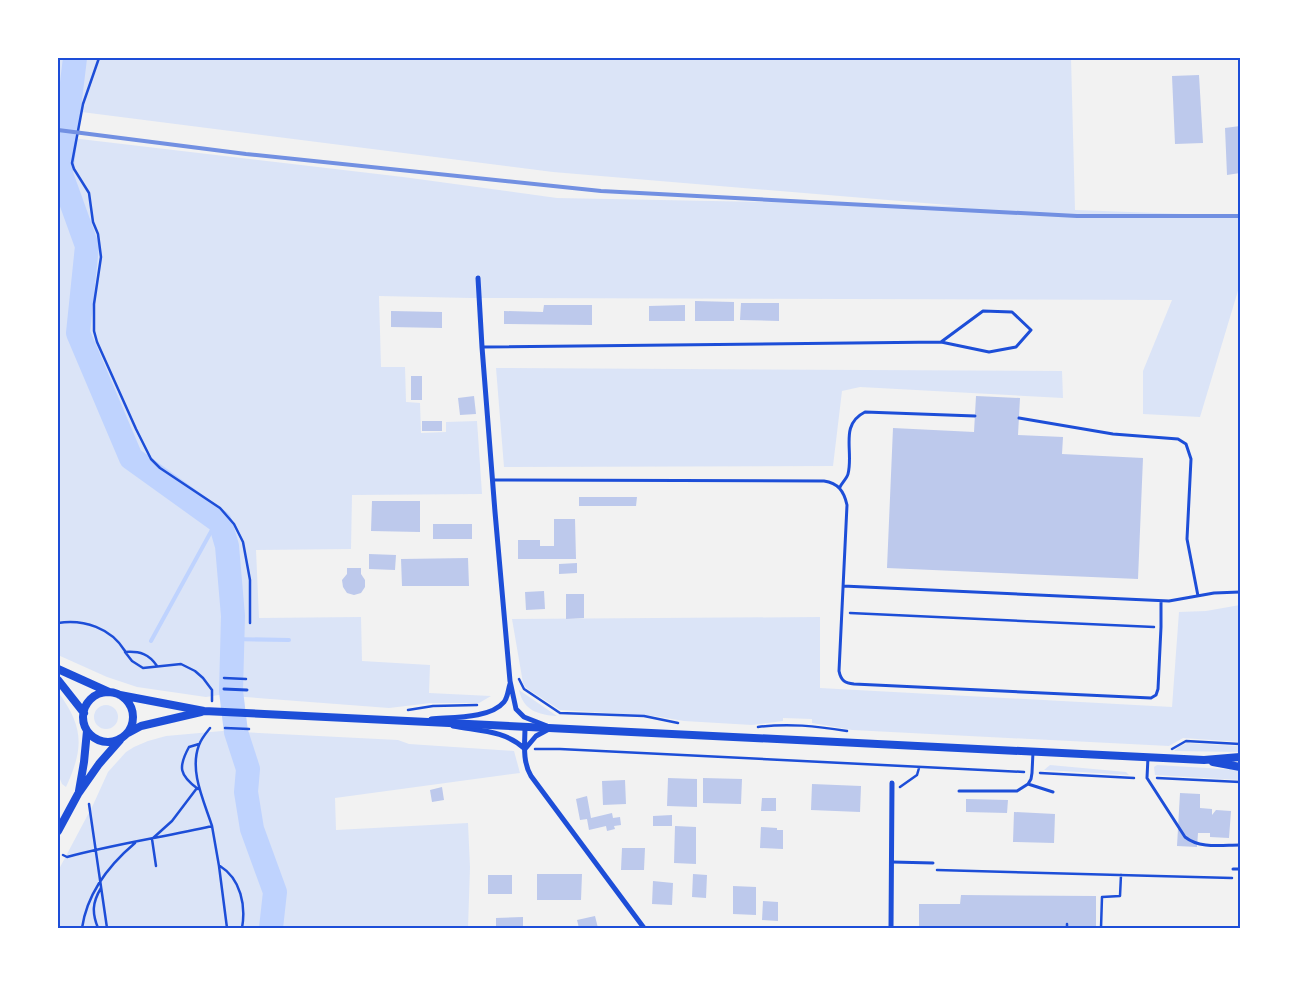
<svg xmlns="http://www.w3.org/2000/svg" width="1298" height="986" viewBox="0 0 1298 986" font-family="Merriweather,serif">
  <rect width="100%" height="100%" fill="#f2f2f2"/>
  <!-- green -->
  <path fill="#dbe4f7" d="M58 58H1071L1075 210 1240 216V284L1200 417 1143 414V371L1172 300 470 298 379 296 381 367H405L406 402 420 403 421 433 446 432V422L477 421 482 494 352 495 351 549 256 550 259 618 361 617 362 661 430 665 429 693 491 696 479 703H431L389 708 219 695 206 697 137 687 107 677 58 655V135L80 139 403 177 557 198 960 206 553 172 58 109Z
    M496 368 1062 371 1063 398 860 387 842 391 833 466 504 467Z
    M1240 605V742L1183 738 1169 746 852 730 812 723V719L783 718V721L752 725 684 721 654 716 560 710 526 688 523 683 512 619 820 617V688L1172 707 1179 612 1206 611Z
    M519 690 557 716C538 715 523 710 519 690Z
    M58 692C84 727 84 748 66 787L62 784 58 774Z
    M94 717a12 12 0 1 1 24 0a12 12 0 1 1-24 0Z
    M222 731 398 740 409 744 514 751 520 773 335 798 336 830 468 823 470 867 468 928H58V871L93 805 108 772 126 752 134 747 148 741 166 736Z
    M1187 743 1240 746V752L1174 751 1180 746Z
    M1050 765 1126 772 1129 775 1044 770Z
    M1157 765 1240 770V780L1155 775 1154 767Z"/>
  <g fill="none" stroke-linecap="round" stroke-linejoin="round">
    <!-- stream -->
    <path stroke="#bfd3fe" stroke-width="4" d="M233 639 289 640
      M151 641 213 528 220 522"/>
    <!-- river -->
    <path stroke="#bfd3fe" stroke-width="24" d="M75 58 61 174 87 246 78 333 131 458 220 522 227 546 233 616 231 691 236 732 248 769 246 792 252 829 275 892 271 928"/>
  </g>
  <!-- building -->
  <path fill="#bdc9ec" d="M1199 75 1203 143 1175 144 1172 76Z
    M1240 126V173L1227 175 1225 128Z
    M695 301 734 302V321H695Z
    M741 303H779V321L740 320Z
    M544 305H592V325L504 324V311L543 312Z
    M685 305V321H649V306Z
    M391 311 442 312V328L391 327Z
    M411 376H422V400H411Z
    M474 396 476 414 460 415 458 398Z
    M976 396 1020 398 1018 435 1063 437 1062 454 1143 458 1138 579 887 568 893 428 974 432Z
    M422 421H442V431H422Z
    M579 497H637L636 506H579Z
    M372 501H420V532L371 531Z
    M554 519H575L576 559H518V540H540V546H554Z
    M433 524H472V539H433Z
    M369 554 396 555 395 570 369 569Z
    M468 558 469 586H402L401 559Z
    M577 563V573L559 574V564Z
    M347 568H361V574L365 580V587L361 593 354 595 347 593 343 587 342 580 347 574Z
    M544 591 545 609 526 610 525 592Z
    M566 594H584V618L566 619Z
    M668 778 697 779V807L667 806Z
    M703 778 742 779 741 804 703 803Z
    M625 780 626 804 603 805 602 781Z
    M812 784 861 786 860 812 811 810Z
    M442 787 444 800 432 802 430 790Z
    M1180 793 1200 794V808L1212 809V815L1216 810 1231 811 1229 838 1210 837V833H1198L1197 847 1177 846Z
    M587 796 591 818 612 813 613 818 620 817 621 825 614 826 615 829 607 831 606 826 589 830 587 819 580 820 576 799Z
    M762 798H776V811H761Z
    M966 799 1008 800 1007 813 966 812Z
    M1014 812 1055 814 1054 843 1013 842Z
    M672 815V826H653V816Z
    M675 826 696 827V864L674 863Z
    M761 827 777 828V830H783V849L760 848Z
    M622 848H645L644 870H621Z
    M537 874H582L581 900H537Z
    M693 874 707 875 706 898 692 897Z
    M488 875H512V894H488Z
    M653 881 673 883 672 905 652 904Z
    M733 886 756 887V915L733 914Z
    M961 895 1096 896V928H919V904H960Z
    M763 901 778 902V921L762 920Z
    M595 916 598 928H579L577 920Z
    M523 917V928H496V918Z"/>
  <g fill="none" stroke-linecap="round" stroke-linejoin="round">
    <!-- path -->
    <path stroke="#1d4ed8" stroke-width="2.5" d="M99 58 83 104 72 163 74 169 89 193 93 222 98 234 101 257 94 304V331L97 342 136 429 151 459 160 468 220 508 234 524 243 542 250 580V623
      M850 613 1154 627
      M58 623C84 619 111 628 125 651
      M157 666C149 654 140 651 125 652L132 661 143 668 181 664 195 671 203 678 212 690V701
      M224 678 246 679
      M519 679 524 689 560 713 644 716 678 723
      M408 710 433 706 477 705
      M758 727C788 723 816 726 847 731
      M225 728 249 729
      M535 749H560L1024 772
      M1172 749 1186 741 1240 744
      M1040 773 1134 778
      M1157 778 1240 782
      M900 787 917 775 919 768
      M198 789C179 775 178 767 189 747L199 744
      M89 804 107 928
      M212 826 219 866 227 928
      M63 855 67 857C115 844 164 837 212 826 204 801 189 771 199 745 201 739 206 733 210 728
      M156 866 152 839 172 821 197 788
      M220 866C241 879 246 906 242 928
      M937 870 1232 878
      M82 928C87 894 109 865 135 843
      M98 928C92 913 92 903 101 888
      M1067 928V924
      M1101 928 1102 897 1120 896 1121 875"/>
    <!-- service -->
    <path stroke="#1d4ed8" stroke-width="3" d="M482 347 941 342 989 352 1016 347 1031 330 1012 312 983 311 941 342
      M1019 418 1113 434 1178 439 1186 444 1191 459 1187 539 1198 596
      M493 480 824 481C838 483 844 491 847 505L839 671C841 681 845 683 854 684L1151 698 1156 695 1158 689 1161 627V601
      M840 487C842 483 847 478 848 474 854 451 839 425 865 412L975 416
      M843 586 1169 601 1214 593 1240 592
      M224 689 247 690
      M1148 757 1147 778 1185 837C1200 849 1222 845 1240 845
      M1028 784 1053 792
      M959 791H1017L1028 784 1031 779 1032 773 1033 752
      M892 862 933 863
      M1233 869H1240"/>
    <!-- minor -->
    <path stroke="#1d4ed8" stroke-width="5" d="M478 278 482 347 495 512 510 681 516 709 524 717 547 726
      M431 719C451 717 490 719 504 702 508 697 508 690 510 684
      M453 726C479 731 505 730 525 749
      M525 727C525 743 522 761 531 776L644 928
      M525 749 536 736 549 729
      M891 928 892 783"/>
    <!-- tertiary -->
    <path stroke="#1d4ed8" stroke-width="8" d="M58 669 109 692
      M58 680 84 713
      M83 717a25 25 0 1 1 50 0a25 25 0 1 1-50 0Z
      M120 695 204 711 1204 760 1240 757
      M128 733 141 726 201 712
      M1213 762 1240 767
      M79 791 84 762 87 731
      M58 831 78 794 99 764 120 740"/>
    <!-- rail -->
    <path stroke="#7290e2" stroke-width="4" d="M58 130 246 154 601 191 1077 216H1240"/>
  </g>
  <!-- border -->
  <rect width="1298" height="986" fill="none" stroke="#ffffff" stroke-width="118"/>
  <rect x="59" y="59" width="1180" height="868" fill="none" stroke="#1d4ed8" stroke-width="2"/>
</svg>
